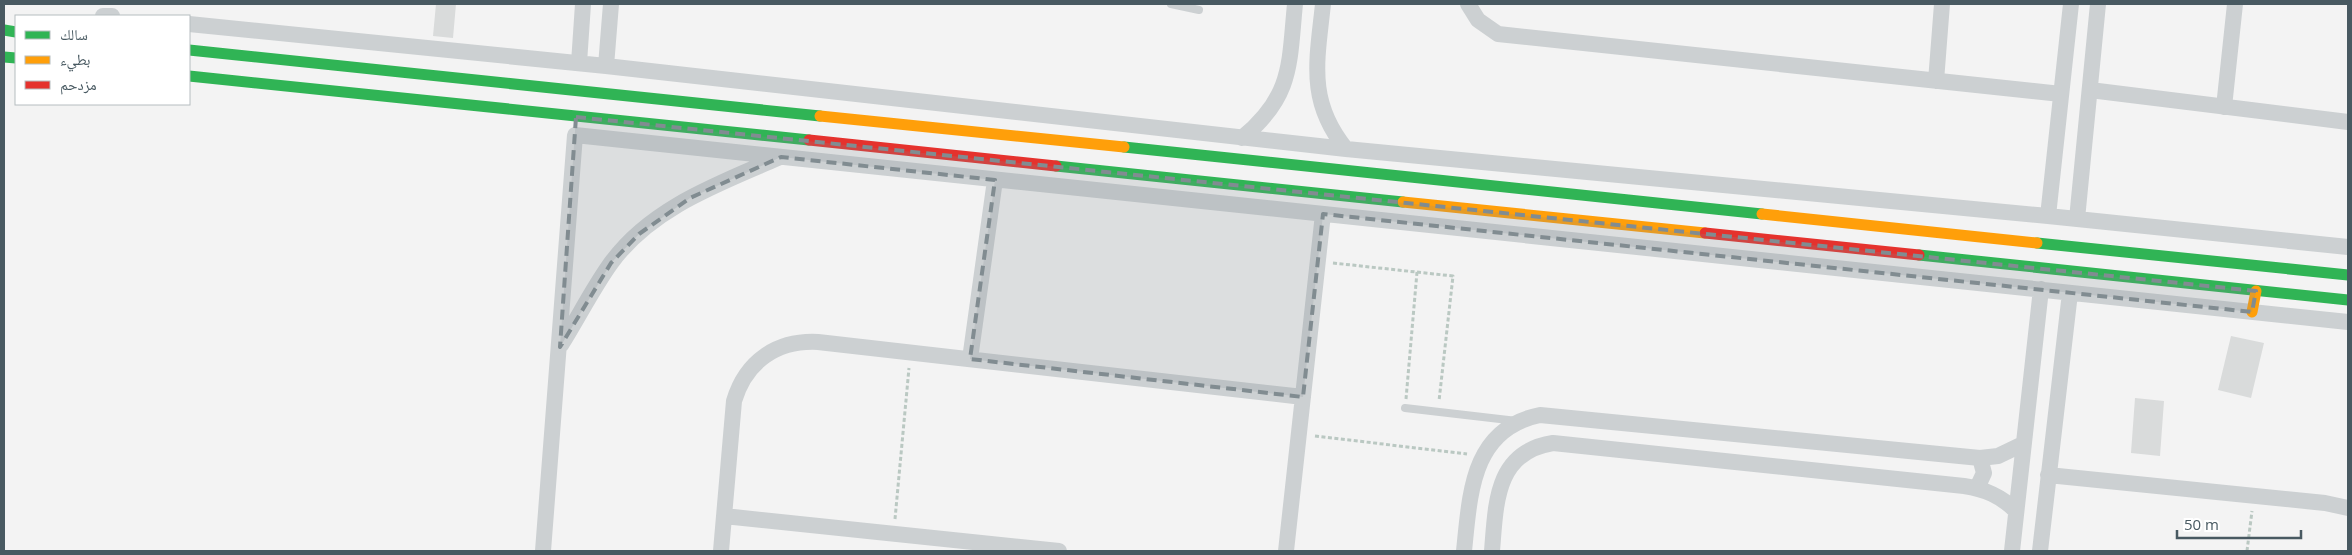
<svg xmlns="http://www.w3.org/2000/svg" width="2352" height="555" viewBox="0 0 2352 555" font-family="'Open Sans','Noto Naskh Arabic',sans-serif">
  <rect width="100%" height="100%" fill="#f3f3f3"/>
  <!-- building -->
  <path fill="#d9dbdb" d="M436 4H456L453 38 433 36Z
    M2231 336 2264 343 2251 398 2218 390Z
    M2135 398 2164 401 2160 456 2131 453Z"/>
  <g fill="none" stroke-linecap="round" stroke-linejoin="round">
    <!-- path -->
    <path stroke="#bac8c2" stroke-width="3" stroke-dasharray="4 2.5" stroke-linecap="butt" d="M1333 263 1453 276 1439 401
      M1406 399 1417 272
      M1315 436 1467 454
      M895 519 909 368
      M2247 551 2252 511"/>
    <!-- lane -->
    <path stroke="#ccd0d2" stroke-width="8" d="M1171 4 1199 10
      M1405 408 1517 421"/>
    <!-- street -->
    <path stroke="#ccd0d2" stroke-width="16" d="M1323 4C1317 61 1307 101 1346 149
      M1468 4 1478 20 1498 34 2061 94
      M103 16H112
      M189 24 606 66 1346 149 2048 216 2348 247
      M579 63 583 4
      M606 66 611 4
      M1936 81 1942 4
      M2090 90 2348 122
      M2224 107 2235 4
      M1242 138C1293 96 1289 64 1295 4
      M2048 216 2071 4
      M2077 219 2098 4
      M561 345C578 318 593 288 611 263 651 208 718 184 778 158
      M970 359 995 180
      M2048 475 2325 503 2348 508
      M1977 488 1984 473 1980 458
      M724 516 1059 551
      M543 551 575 135 2348 322
      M721 551 734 401C746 361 777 340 818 342L1303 397
      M1286 551 1323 214
      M1464 551C1470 495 1471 429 1540 415L1980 458 1998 456 2023 444
      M1492 551C1496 504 1495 452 1553 443L1964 486C1985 489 2001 496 2016 511
      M2012 551 2041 289
      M2040 551 2070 293"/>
    <!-- fast -->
    <path stroke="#30b455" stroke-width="11" d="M4 30 16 32
      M189 50 820 116
      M4 57 16 58
      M189 76 809 140
      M1124 147 1762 214
      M1056 166 1403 202
      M2037 243 2348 275
      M1919 255 2348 300"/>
    <!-- slow -->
    <path stroke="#ff9f0a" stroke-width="11" d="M820 116 1124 147
      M1403 202 1705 233
      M1762 214 2037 243
      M2252 312 2256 291"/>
    <!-- jam -->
    <path stroke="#e5322d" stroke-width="11" d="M809 140 1056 166
      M1705 233 1919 255"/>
  </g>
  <!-- marked area -->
  <path fill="#818c91" fill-opacity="0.2" stroke="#818c91" stroke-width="4" stroke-dasharray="10 6" stroke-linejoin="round" d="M576 117 2256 291 2252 312 1323 214 1303 397 970 359 995 180 781 157 690 198 639 234 611 263 560 347Z"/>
  <!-- border -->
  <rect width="2352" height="555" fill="none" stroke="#485961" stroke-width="10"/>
  <!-- legend -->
  <rect x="15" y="15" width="175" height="90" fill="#ffffff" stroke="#b6bdc0"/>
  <rect x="25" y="31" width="25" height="8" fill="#30b455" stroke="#b6bdc0"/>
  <text x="60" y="40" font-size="15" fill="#485961">سالك</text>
  <rect x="25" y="56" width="25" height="8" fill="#ff9f0a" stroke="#b6bdc0"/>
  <text x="60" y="65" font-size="15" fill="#485961">بطيء</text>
  <rect x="25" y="81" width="25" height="8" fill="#e5322d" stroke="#b6bdc0"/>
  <text x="60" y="90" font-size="15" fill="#485961">مزدحم</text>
  <!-- scale -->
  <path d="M2177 530v8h124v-8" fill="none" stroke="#485961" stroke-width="2.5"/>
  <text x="2184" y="530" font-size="15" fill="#485961" stroke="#ffffff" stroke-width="4" paint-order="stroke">50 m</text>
</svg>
